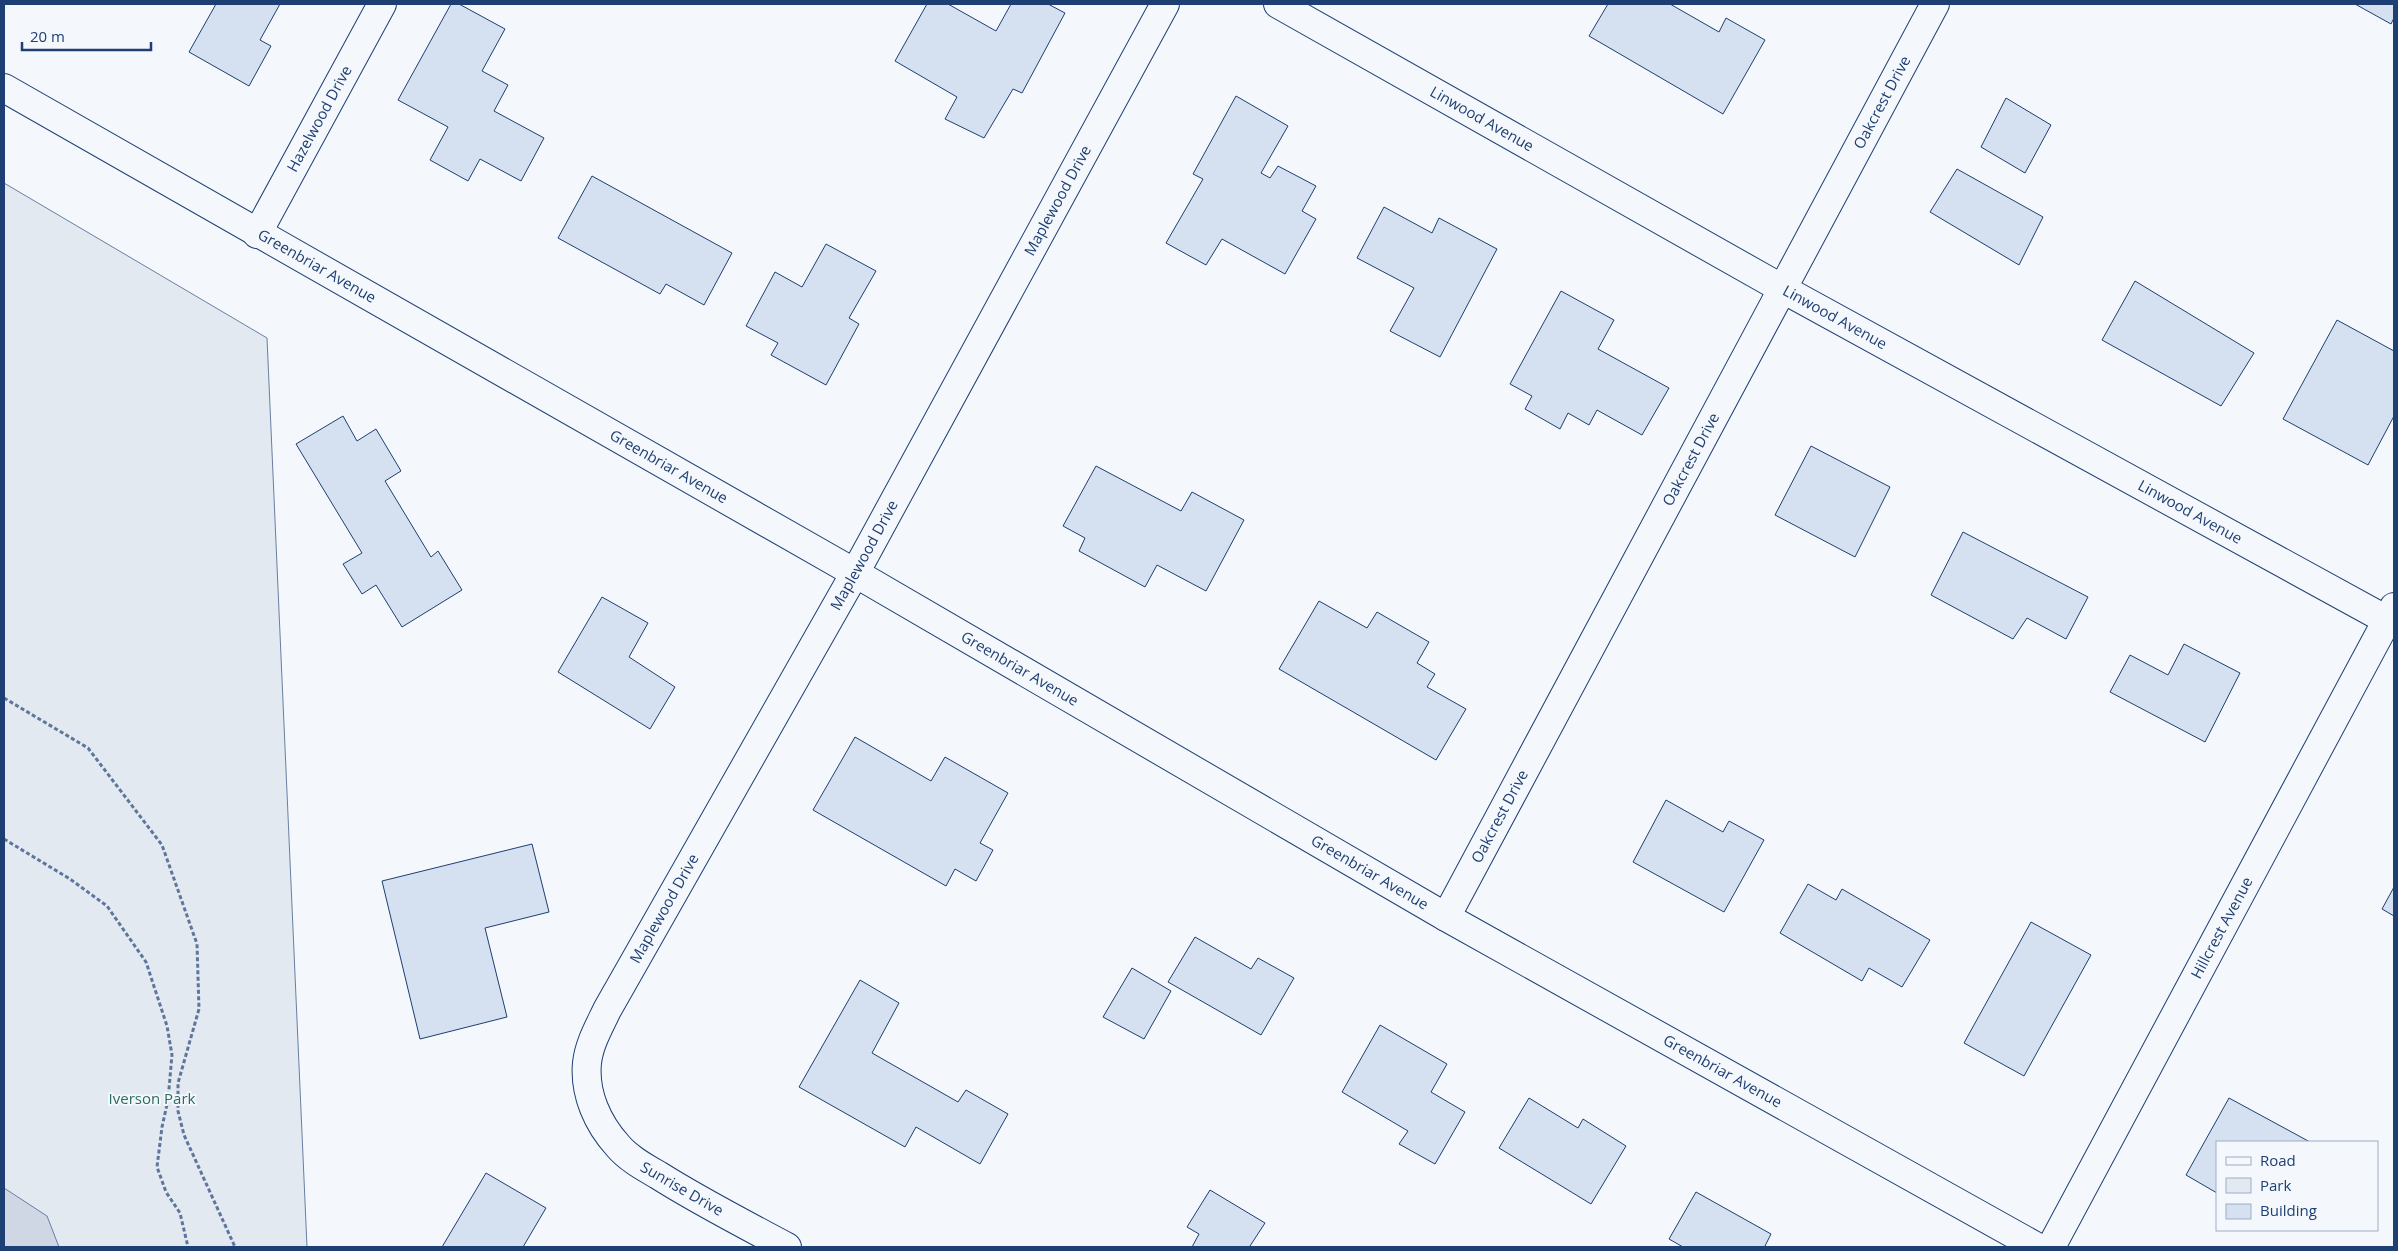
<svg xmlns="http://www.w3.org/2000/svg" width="2398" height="1251" viewBox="0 0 2398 1251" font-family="'Open Sans',sans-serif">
  <rect width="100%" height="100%" fill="#f4f7fb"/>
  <!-- green -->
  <path fill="#e3e9f0" stroke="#687fa3" d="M4 183 267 338 307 1247H4Z"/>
  <!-- water -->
  <path fill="#cfd7e4" stroke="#687fa3" d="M4 1188 47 1216 59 1247H4Z"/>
  <!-- building -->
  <path fill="#d5e0f0" stroke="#1d3f73" d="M216 4H280L260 40 271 46 249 86 189 52Z
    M451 4H459L505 29 482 71 508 85 494 111 544 138 521 181 480 159 468 181 430 160 448 127 398 100Z
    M927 4H948L996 31 1011 4H1048L1065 13 1022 93 1013 89 984 138 945 119 957 97 895 61Z
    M1608 4H1670L1719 32 1726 18 1765 40 1723 114 1589 36Z
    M2355 4H2394V18L2391 24Z
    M1236 96 1288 126 1261 173 1270 178 1278 166 1316 186 1302 211 1316 219 1285 274 1222 239 1206 265 1166 243 1203 179 1193 174Z
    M2006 98 2051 125 2025 173 1981 147Z
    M1957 169 2043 217 2019 265 1930 212Z
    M592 176 732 253 704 305 666 284 660 294 558 238Z
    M1384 207 1432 233 1439 218 1497 249 1440 357 1390 331 1414 288 1357 258Z
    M826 244 876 271 849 318 859 324 826 385 771 355 778 343 746 326 775 272 802 287Z
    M2135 281 2254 353 2221 406 2102 340Z
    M1561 291 1614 320 1598 349 1669 388 1642 435 1597 410 1589 425 1568 413 1560 429 1525 409 1532 396 1510 384Z
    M2337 320 2394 351V416L2368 465 2283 419Z
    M343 416 357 441 376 429 401 471 385 481 431 557 438 551 462 590 402 627 376 585 362 594 343 564 362 553 296 444Z
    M1811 446 1890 487 1855 557 1775 515Z
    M1096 466 1181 511 1192 492 1244 520 1206 591 1157 565 1145 587 1079 551 1085 538 1063 526Z
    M1963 532 2088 597 2066 639 2027 618 2013 639 1931 595Z
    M602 597 648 623 629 657 675 687 650 729 558 672Z
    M1319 601 1367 628 1377 612 1429 642 1417 663 1435 674 1427 687 1466 709 1436 760 1279 669Z
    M2184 644 2240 673 2205 742 2110 692 2130 655 2168 675Z
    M855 737 931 781 945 757 1008 793 980 843 993 850 976 881 955 869 946 886 813 810Z
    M1666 800 1723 832 1729 821 1764 840 1724 912 1633 862Z
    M532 844 549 912 485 928 507 1017 420 1039 382 881Z
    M1808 884 1836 900 1842 889 1930 940 1902 987 1869 968 1862 981 1780 933Z
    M2394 887V916L2382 909Z
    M2031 922 2091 955 2024 1076 1964 1043Z
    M1195 937 1251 969 1258 958 1294 978 1261 1035 1168 982Z
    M1132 968 1171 991 1144 1039 1103 1017Z
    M860 980 899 1003 872 1053 958 1102 966 1090 1008 1114 980 1164 916 1127 905 1147 799 1087Z
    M1380 1025 1447 1064 1431 1092 1465 1112 1435 1164 1399 1144 1408 1131 1342 1092Z
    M1529 1098 1578 1128 1583 1119 1626 1146 1591 1204 1499 1148Z
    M2229 1098 2310 1142H2217V1193L2186 1175Z
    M486 1173 546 1208 523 1247H442Z
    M1210 1190 1265 1223 1250 1246 1252 1247H1192L1199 1234 1187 1227Z
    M1696 1192 1771 1234 1765 1246 1767 1247H1683L1669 1239Z"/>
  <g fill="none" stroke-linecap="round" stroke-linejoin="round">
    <defs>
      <g id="street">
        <path id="s1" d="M1278 4 1781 288 2394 624"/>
        <path id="s2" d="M4 88 855 573 1446 917 2037 1247"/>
        <path id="s3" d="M257 234 382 4"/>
        <path id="s4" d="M1446 917 1935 4"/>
        <path id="s5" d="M787 1247C744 1224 699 1201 658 1175 644 1167 628 1158 618 1146 598 1124 584 1094 587 1063 589 1044 599 1027 607 1010L855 573 1165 4"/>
        <path id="s6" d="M2051 1247 2394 607"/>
      </g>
    </defs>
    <!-- street casing -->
    <use href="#street" stroke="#1d3f73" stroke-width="30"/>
    <!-- path -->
    <path stroke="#5e769c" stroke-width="3" stroke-dasharray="4 2.5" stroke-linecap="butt" d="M4 698 88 748 162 845 197 944 199 1009 178 1083V1111L184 1135 235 1247
      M4 839 70 879 107 906 146 962 167 1026 172 1055 168 1100 162 1127 157 1167 166 1192 180 1213 188 1247"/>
    <!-- street -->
    <use href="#street" stroke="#f4f7fb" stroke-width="28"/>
  </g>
  <g text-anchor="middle" stroke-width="4" stroke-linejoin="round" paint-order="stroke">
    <!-- street labels -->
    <g font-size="15" fill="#1d3f73" stroke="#f4f7fb">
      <text dy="5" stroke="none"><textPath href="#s4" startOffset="924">Oakcrest Drive</textPath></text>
      <text dy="5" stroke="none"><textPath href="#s1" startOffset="234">Linwood Avenue</textPath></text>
      <text dy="5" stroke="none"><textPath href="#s3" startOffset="131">Hazelwood Drive</textPath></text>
      <text dy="5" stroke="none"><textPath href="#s5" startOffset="1272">Maplewood Drive</textPath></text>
      <text dy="5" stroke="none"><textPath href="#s2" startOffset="360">Greenbriar Avenue</textPath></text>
      <text dy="5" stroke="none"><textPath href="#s1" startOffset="639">Linwood Avenue</textPath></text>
      <text dy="5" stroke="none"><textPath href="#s4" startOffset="519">Oakcrest Drive</textPath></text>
      <text dy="5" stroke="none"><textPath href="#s2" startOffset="765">Greenbriar Avenue</textPath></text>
      <text dy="5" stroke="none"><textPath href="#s1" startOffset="1044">Linwood Avenue</textPath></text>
      <text dy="5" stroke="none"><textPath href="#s5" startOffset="868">Maplewood Drive</textPath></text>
      <text dy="5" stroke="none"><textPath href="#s2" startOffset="1170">Greenbriar Avenue</textPath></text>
      <text dy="5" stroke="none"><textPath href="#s4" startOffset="114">Oakcrest Drive</textPath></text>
      <text dy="5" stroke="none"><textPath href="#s2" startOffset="1575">Greenbriar Avenue</textPath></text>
      <text dy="5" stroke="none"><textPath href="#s5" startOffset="462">Maplewood Drive</textPath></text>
      <text dy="5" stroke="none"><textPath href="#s6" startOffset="362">Hillcrest Avenue</textPath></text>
      <text dy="5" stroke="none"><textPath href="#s2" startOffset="1980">Greenbriar Avenue</textPath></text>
      <text transform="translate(682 1189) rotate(30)" y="5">Sunrise Drive</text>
    </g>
    <!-- park labels -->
    <g font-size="15" fill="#2c6c60" stroke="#f4f7fb">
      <text x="152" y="1104">Iverson Park</text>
    </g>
  </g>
  <!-- border -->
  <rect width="2398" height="1251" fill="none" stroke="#1d3f73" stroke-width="10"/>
  <!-- legend -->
  <rect x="2216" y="1141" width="162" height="90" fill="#f4f7fb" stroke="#9eadc5"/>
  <rect x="2226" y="1157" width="25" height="8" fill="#f4f7fb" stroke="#9eadc5"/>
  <text x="2260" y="1166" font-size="15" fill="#1d3f73">Road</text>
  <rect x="2226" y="1178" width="25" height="15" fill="#e3e9f0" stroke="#9eadc5"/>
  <text x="2260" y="1191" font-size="15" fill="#1d3f73">Park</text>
  <rect x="2226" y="1204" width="25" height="15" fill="#d5e0f0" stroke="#9eadc5"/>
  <text x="2260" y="1216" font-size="15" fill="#1d3f73">Building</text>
  <!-- scale -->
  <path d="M22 42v8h129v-8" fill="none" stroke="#1d3f73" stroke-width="2.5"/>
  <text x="30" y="42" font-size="15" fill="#1d3f73" stroke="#f4f7fb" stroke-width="4" paint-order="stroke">20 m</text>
</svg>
